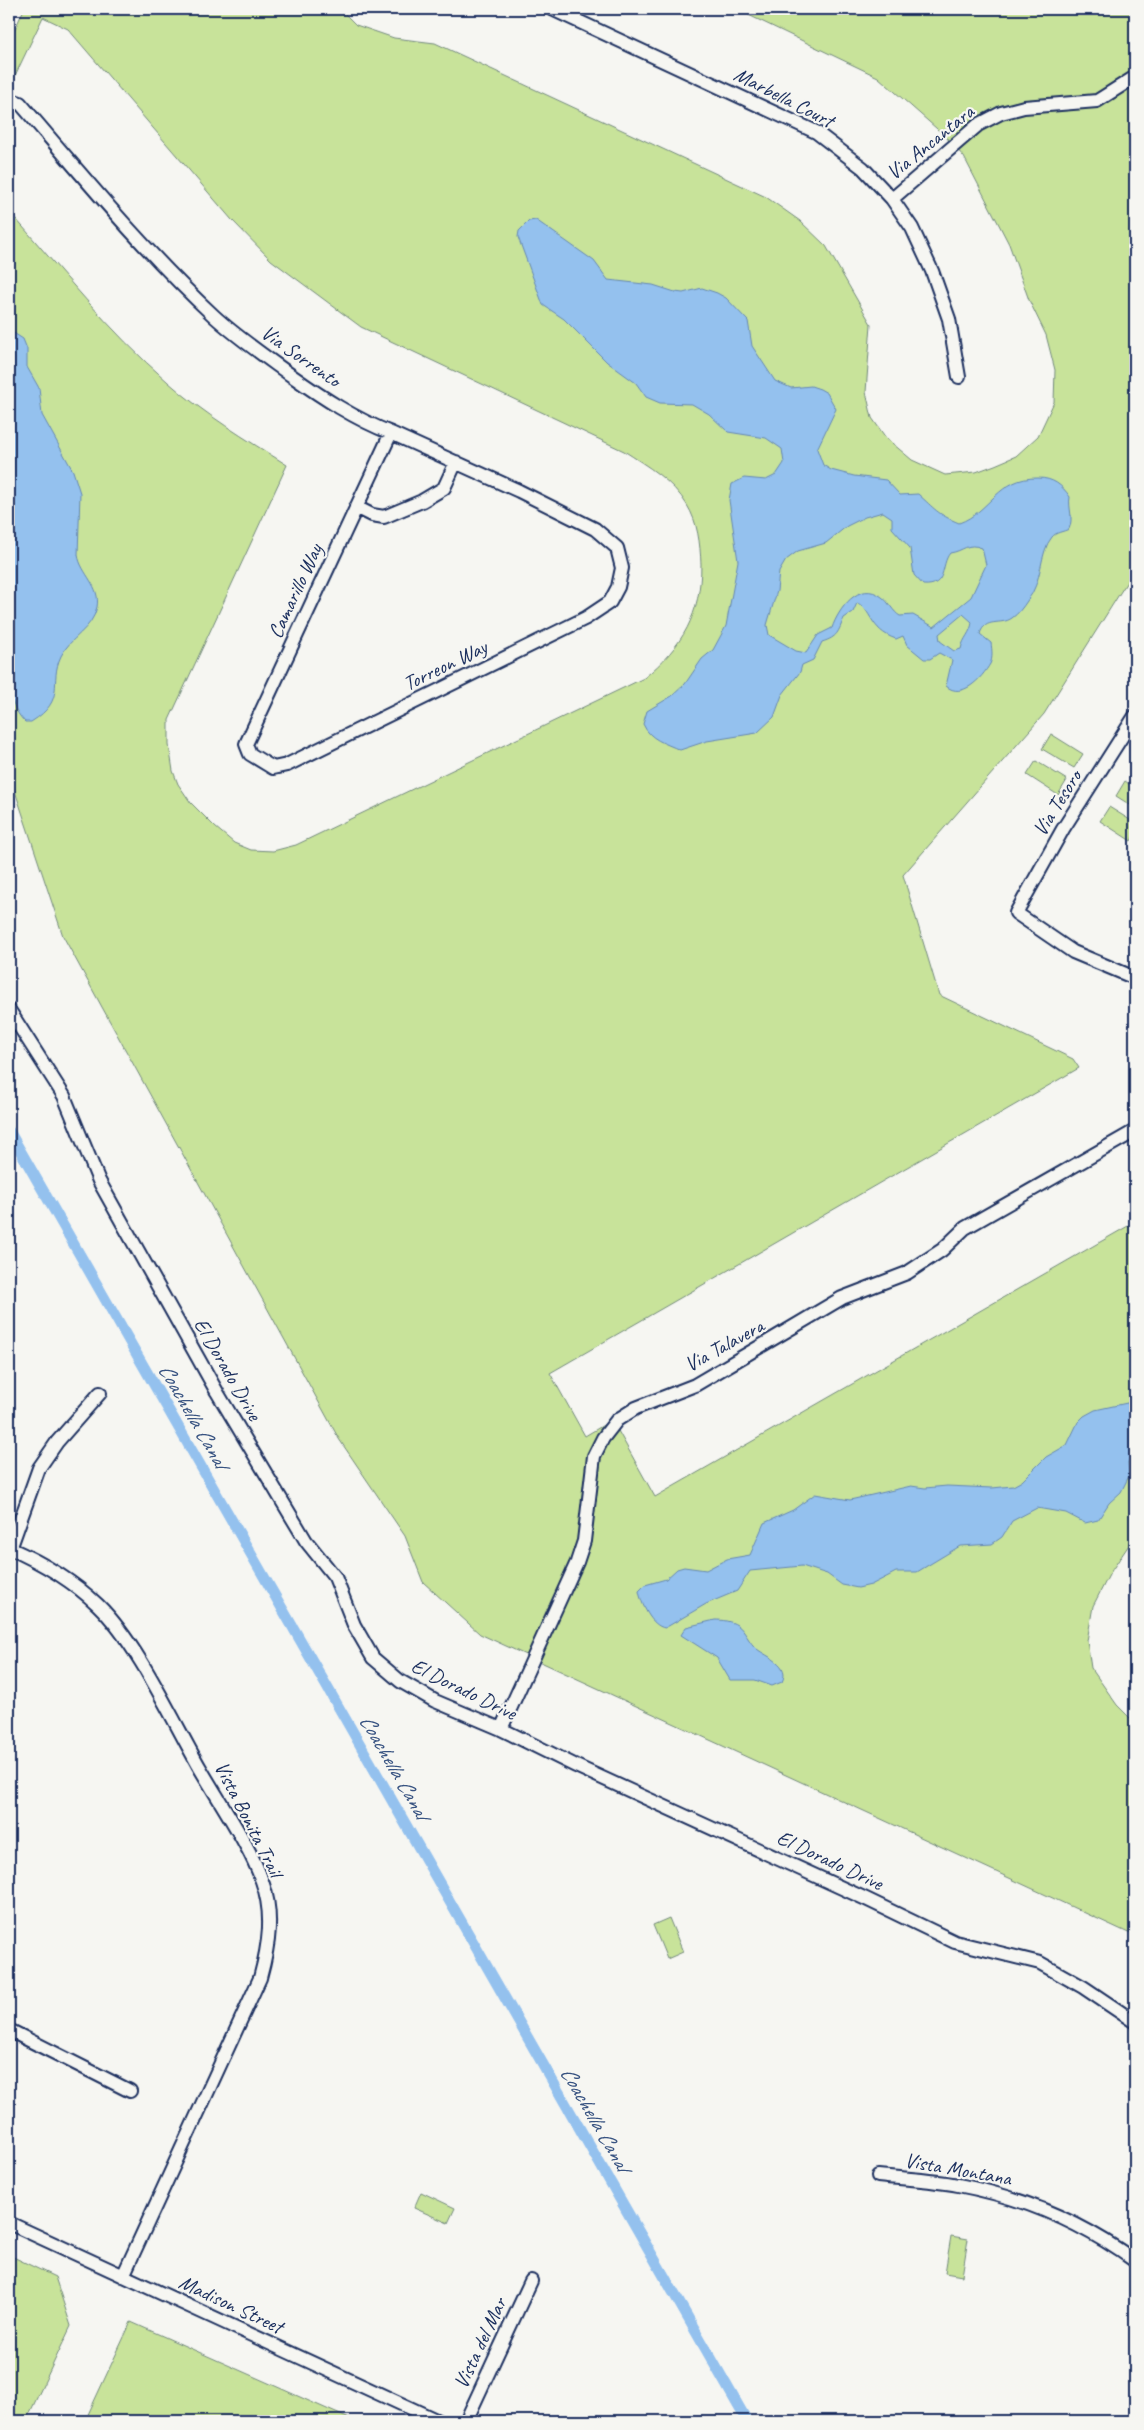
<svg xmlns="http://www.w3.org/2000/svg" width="1144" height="2430" viewBox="0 0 1144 2430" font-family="Caveat,sans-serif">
  <rect width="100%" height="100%" fill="#f6f6f2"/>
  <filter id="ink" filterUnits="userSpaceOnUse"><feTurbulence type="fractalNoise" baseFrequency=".02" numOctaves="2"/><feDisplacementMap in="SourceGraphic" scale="10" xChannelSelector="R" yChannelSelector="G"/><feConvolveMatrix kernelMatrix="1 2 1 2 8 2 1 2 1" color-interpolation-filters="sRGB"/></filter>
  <g filter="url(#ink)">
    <!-- green -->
    <path fill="#c8e39a" stroke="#72897c" d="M24 9H340L356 25 394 38 435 43 766 197 800 221 826 246 871 324 866 392 872 418 886 438 912 460 945 475 976 472 995 465 1016 456 1038 436 1054 402 1055 370 1046 335 1029 300 1009 244 964 157 945 136 878 77 736 9H1135V569L1044 714 903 875 939 995 1073 1059 1079 1068 550 1373 585 1436 612 1420 655 1497 1135 1222V1536L1110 1573 1093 1606 1087 1641 1091 1668 1117 1705 1135 1723V1936L480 1634 423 1582 405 1536 339 1439 63 936 9 773V211C60 269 109 331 168 382 204 414 246 439 287 465L169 720V745L173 771 178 784 191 803 215 827 234 843 251 850 273 851 296 845 644 678C683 646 701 614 701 564 700 543 698 523 687 505 673 481 647 466 624 451L361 327 271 260 232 220 68 29 43 17 11 84 9 95V42Z
      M1051 734 1083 754 1074 768 1042 749Z
      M1036 761 1067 780 1058 795 1027 775Z
      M1125 781 1135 788V808L1116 796Z
      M1109 807 1135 823V834L1131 841 1100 821Z
      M669 1918 683 1952 667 1959 653 1925Z
      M421 2192 455 2208 448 2223 414 2208Z
      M951 2236 968 2239 962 2276 945 2273Z
      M9 2255 55 2277 71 2326 26 2421H9Z
      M131 2322 354 2421H85Z"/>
    <!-- water -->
    <path fill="#94c1ee" stroke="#6487b4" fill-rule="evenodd" d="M536 220 594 261 608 280 653 285 675 292 683 293 702 288 717 293 726 298 748 321 752 346 775 381 791 388 811 386 820 389 827 393 836 409 817 449 823 465 831 470 854 476 886 480 900 495 918 494C935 509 937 514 959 523 990 512 998 477 1038 478 1053 478 1062 485 1070 497 1068 508 1074 518 1069 529 1063 532 1056 532 1052 537 1039 552 1043 582 1027 601 1023 607 1018 614 1012 618 1001 626 985 617 980 634L991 643C992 650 993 658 990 664 982 678 962 700 946 686L952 660 939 653 930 659H924L907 645 903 636 896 639C869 630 872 609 857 603L853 612 844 618C838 632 838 637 822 642L813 660 802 665 800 672 782 695 774 717 757 733 707 741 680 750C665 743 650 740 643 724L647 711 672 696 685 684 702 659 713 650 726 626 738 561 729 500 732 484 744 478 766 480 776 475 784 463 782 449 766 438 728 432 709 414 692 404 660 403 646 397 636 383 607 362 564 319 543 305 518 237 519 231 529 221ZM883 512 892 518V528L910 548 914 575 923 585C948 587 940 565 950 553 964 551 967 542 982 548L986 565 971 597 934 627 913 615 900 616C893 612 889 602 882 597 859 579 838 610 832 628L818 635 806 653 796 651 769 635 767 625 777 591 779 572 786 560 798 551 826 543 847 526 865 517ZM963 614 972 622C971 633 963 638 961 649L954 651 940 641 939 634Z
      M9 330 23 339 27 349V367L39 388 42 415 73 471 80 493 78 555C81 574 101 586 97 607 92 630 70 637 61 656 48 683 68 699 31 722H25C14 711 12 700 9 686Z
      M1127 1403 1135 1404V1451L1128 1462 1129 1476 1121 1492 1109 1503 1098 1520 1085 1523 1066 1513 1037 1508 1012 1521 1002 1537 992 1544 960 1546 917 1572H896L871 1585 858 1588 842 1585 827 1574 802 1566 750 1571 737 1591 706 1604 665 1628C651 1626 641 1603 639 1591L645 1585 666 1579 677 1569 684 1567 706 1570 727 1559 750 1555 764 1523 793 1510 815 1494 850 1500 911 1486 925 1488 947 1486 992 1488 1013 1486 1022 1481 1046 1457 1067 1445 1078 1422 1084 1416 1095 1410Z
      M715 1620C722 1620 731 1621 737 1625 745 1630 749 1643 757 1649 767 1657 791 1664 782 1682L772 1686 755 1680H730L717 1658 681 1635 686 1627Z"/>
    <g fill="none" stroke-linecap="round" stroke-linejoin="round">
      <!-- canal -->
      <path stroke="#94c1ee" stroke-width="11" d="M9 1131 747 2421"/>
      <defs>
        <path id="minor" d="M552 9 816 132 863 168 892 199 912 228 932 271 949 319 959 377
          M9 99 20 103C82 175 144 251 214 316 238 338 266 357 292 376 323 398 355 419 391 433L519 491 595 529 617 548 622 568 618 587 610 602 586 618 287 765 273 768 250 754 246 744 391 433
          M892 199 978 125 1001 113 1024 107 1097 101 1135 77
          M356 507 372 515 384 517 422 501 444 488 456 462
          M1135 716 1063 829 1016 913 1073 952 1135 978
          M9 1010 64 1096 99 1181 217 1392 306 1541 335 1577 354 1625 373 1658 400 1681 435 1701 501 1729 576 1766 866 1899 955 1942 1040 1963 1083 1987 1135 2022
          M9 1548C41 1562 73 1581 98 1605 138 1644 172 1719 200 1768 219 1801 250 1846 262 1881 274 1914 269 1945 260 1978L123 2276
          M10 1549 39 1468 57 1442 100 1393
          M501 1729 577 1562 584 1541 594 1456 603 1438 617 1420 636 1408 695 1385 842 1298 907 1273 942 1250 965 1228 1135 1131
          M9 2030 130 2091
          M878 2176C905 2179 932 2180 958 2185 1022 2197 1083 2223 1135 2261
          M9 2223 438 2421
          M466 2421 531 2281"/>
      </defs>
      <!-- minor casing -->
      <use href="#minor" stroke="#1b2f5e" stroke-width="16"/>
      <!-- minor -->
      <use href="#minor" stroke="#f6f6f2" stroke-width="12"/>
    </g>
  </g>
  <g text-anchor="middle" stroke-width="4.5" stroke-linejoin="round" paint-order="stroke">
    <!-- street labels -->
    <g font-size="21" fill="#1b2f5e" stroke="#f6f6f2">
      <text transform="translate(784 97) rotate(27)" y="7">Marbella Court</text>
      <text transform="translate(930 142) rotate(-39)" y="7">Via Ancantara</text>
      <text transform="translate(301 356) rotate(35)" y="7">Via Sorrento</text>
      <text transform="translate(295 591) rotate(-65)" y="7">Camarillo Way</text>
      <text transform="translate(445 665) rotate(-26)" y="7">Torreon Way</text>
      <text transform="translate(1057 803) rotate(-58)" y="7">Via Tesoro</text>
      <text transform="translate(724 1345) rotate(-29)" y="7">Via Talavera</text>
      <text transform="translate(228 1369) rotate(60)" y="7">El Dorado Drive</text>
      <text transform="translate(464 1689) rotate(26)" y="7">El Dorado Drive</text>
      <text transform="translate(249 1819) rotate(63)" y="7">Vista Bonita Trail</text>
      <text transform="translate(830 1860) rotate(25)" y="7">El Dorado Drive</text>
      <text transform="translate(958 2169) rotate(10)" y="7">Vista Montana</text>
      <text transform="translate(231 2304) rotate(25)" y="7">Madison Street</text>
      <text transform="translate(480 2343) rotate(-65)" y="7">Vista del Mar</text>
    </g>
    <!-- water labels -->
    <g font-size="22" font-style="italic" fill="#395482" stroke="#f6f6f2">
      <text transform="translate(194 1415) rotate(60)" y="8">Coachella Canal</text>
      <text transform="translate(395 1766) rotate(60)" y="8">Coachella Canal</text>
      <text transform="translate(596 2118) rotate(60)" y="8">Coachella Canal</text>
    </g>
  </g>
  <!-- margin -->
  <rect width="1144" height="2430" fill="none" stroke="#f6f6f2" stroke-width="30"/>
  <rect x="15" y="15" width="1114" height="2400" fill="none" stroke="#1b2f5e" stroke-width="2" filter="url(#ink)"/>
</svg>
